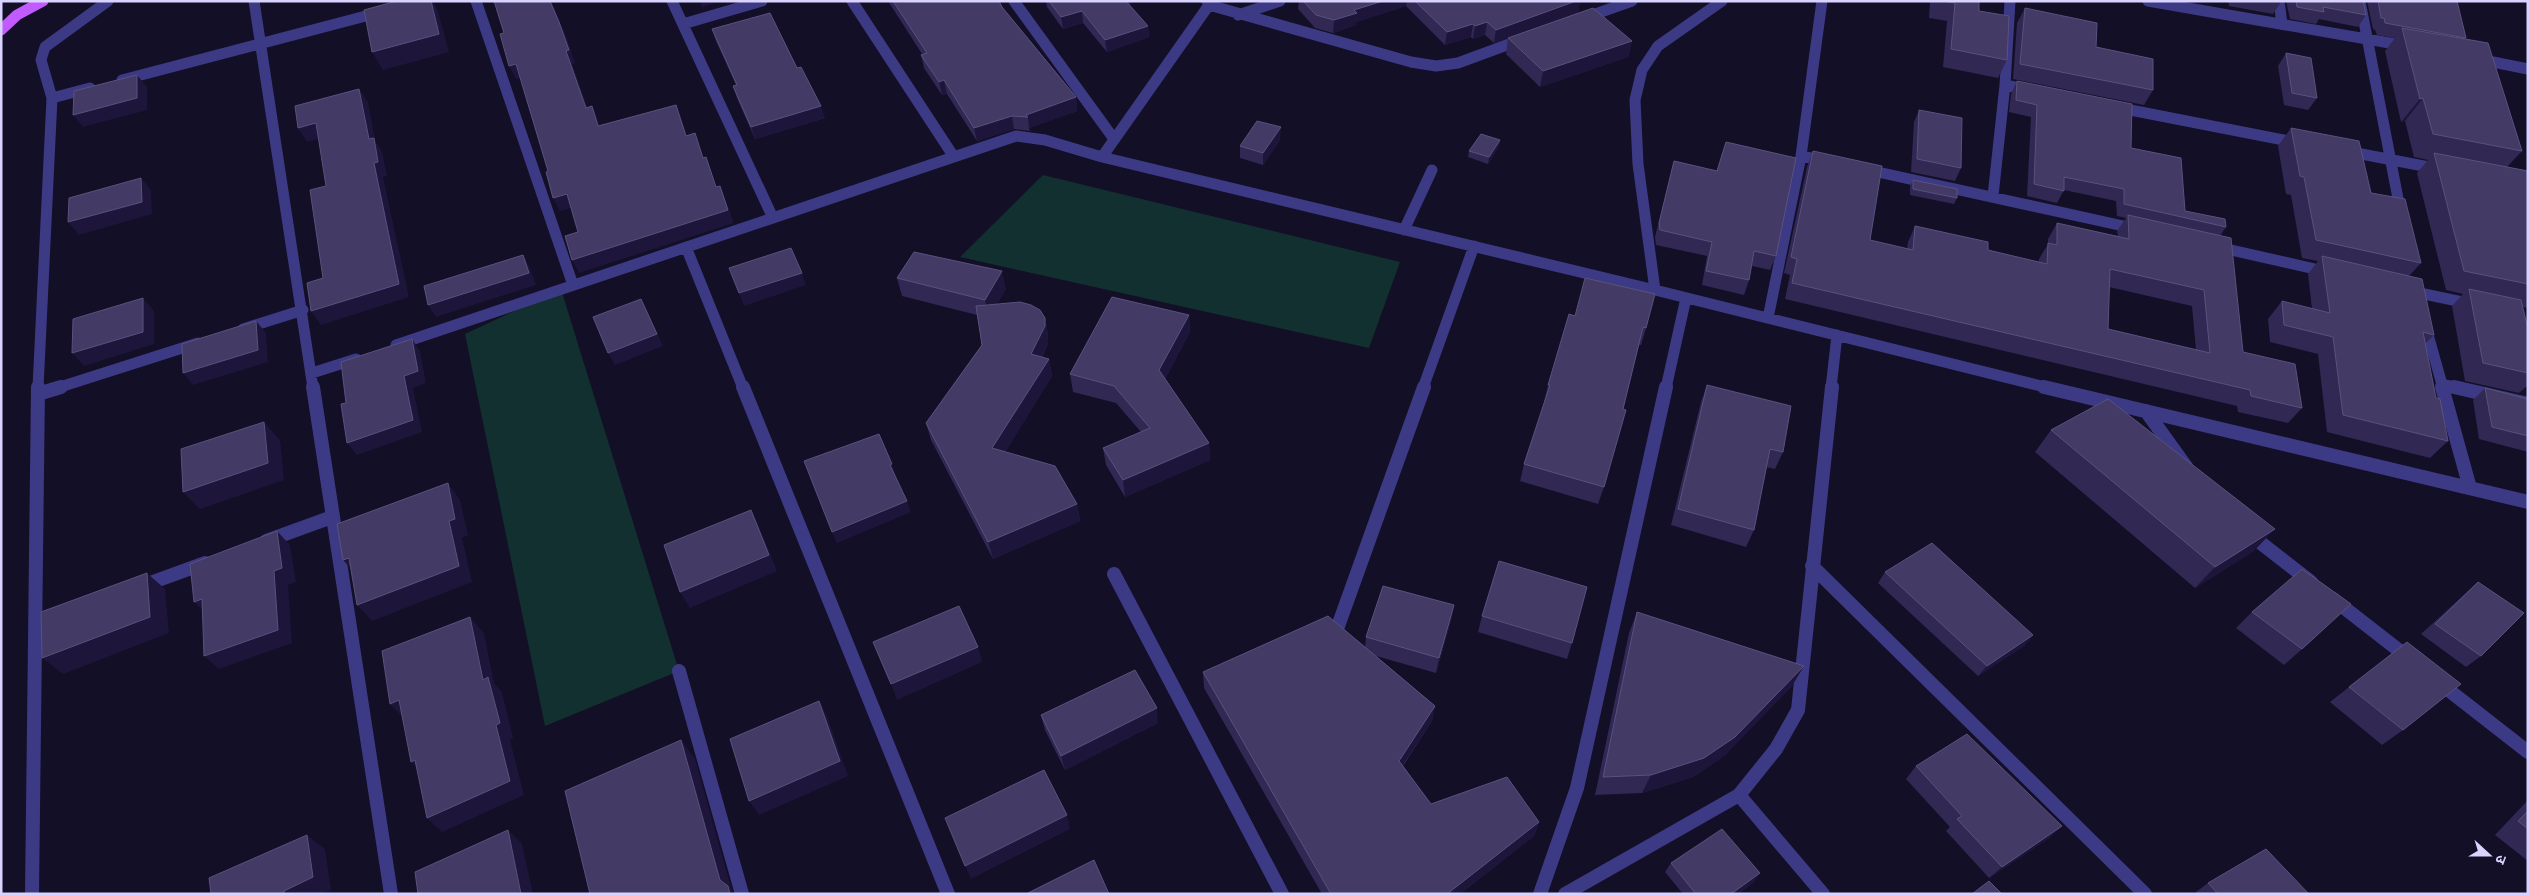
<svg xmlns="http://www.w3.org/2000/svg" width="2529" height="895" viewBox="0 0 2529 895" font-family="'Sofia Sans Condensed','Noto Sans Devanagari',sans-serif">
  <rect width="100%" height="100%" fill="#130f26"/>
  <!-- green -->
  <path fill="#12302f" d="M1043 175 1400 262 1369 348 960 257Z
    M561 289 679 671 545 726 465 334Z"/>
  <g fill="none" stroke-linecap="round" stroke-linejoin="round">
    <!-- minor-far1 -->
    <path stroke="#3d3a85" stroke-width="11" d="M254 1 313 388
      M476 1 573 285
      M672 1 773 218
      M852 1 954 157
      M1014 1 1114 139
      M2148 1 2407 46
      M2279 1 2282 24
      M2360 1 2401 214
      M1209 5 1411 62 1436 66 1458 63 1523 39
      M1238 15 1280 1
      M1584 18 1632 1
      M683 24 762 1
      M2478 59 2528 69
      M122 80 381 12
      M2005 85 2029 90
      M52 98 90 88
      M2115 107 2299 143
      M2346 151 2439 169
      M1801 156 1825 161
      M1102 157 1209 5 1207 1
      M1864 169 2137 229
      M1993 196 2005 85 2010 1
      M1404 230 1432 170
      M686 247 743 388
      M2218 247 2328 272
      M1655 290 1638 164 1635 100 1642 70 1658 46 1722 1
      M2410 291 2472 304
      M1768 318 1801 156 1822 1
      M2425 324 2443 388
      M243 329 303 310
      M396 345 1016 136 1045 140 1102 157 1655 290 2049 388
      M312 373 356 359
      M2442 384 2459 388
      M38 388 52 98 41 60 45 47 108 1
      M57 388 198 343
      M1423 388 1474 246
      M1666 388 1686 298
      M1831 388 1837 335"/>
    <!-- minor -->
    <path stroke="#3d3a85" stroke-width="14" d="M313 387 391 894
      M743 387 948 894
      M2044 387 2528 502
      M2442 387 2470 488
      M2454 387 2528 404
      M38 394 61 387
      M2146 411 2187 468
      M2248 533 2311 582
      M266 541 332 517
      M1812 566 2145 894
      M1114 574 1282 894
      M142 586 205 563
      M2333 599 2410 659
      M1337 629 1424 387
      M679 671 742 894
      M2437 681 2528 752
      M1739 795 1823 894
      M32 894 38 387
      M1540 894 1577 788 1666 387
      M1565 894 1739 795 1776 749 1798 710 1832 387"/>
    <!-- major -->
    <path stroke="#c25bff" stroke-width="11" d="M1 30 17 15 43 1"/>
  </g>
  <!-- wall -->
  <path fill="#312854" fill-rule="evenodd" d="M888 1H999L1002 7 1076 97 1077 111 1029 128 1030 131 1014 129 977 141 947 94 942 95 924 68 921 55 922 54Z
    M1046 1H1136L1128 4 1148 26 1149 37 1107 52 1083 23 1063 29 1047 7Z
    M1299 1H1580L1578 13 1494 43 1485 35 1473 39 1471 37 1445 45 1406 6 1356 22V25L1333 33 1315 28 1298 9Z
    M1930 1H1979V11L2007 60 1998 78 1943 67 1947 21 1929 18Z
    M2228 1H2281V2L2273 14 2229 6Z
    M2286 1H2363L2366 15 2358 27 2319 19 2316 24 2290 19Z
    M2367 1H2457L2466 38 2465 39 2522 151 2507 167 2528 171V308L2523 307 2528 329V385L2519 393 2465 381 2452 306 2463 294 2446 290 2417 173 2428 160 2414 157 2405 121 2401 122 2385 51 2395 38 2377 35 2375 30 2373 29Z
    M2025 8 2096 47 2153 90 2144 105 2013 79 2017 23Z
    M712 29 797 68 825 118 755 139 737 98 733 86 736 85 716 41Z
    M1508 38 1632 41 1628 57 1540 87 1506 54Z
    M2286 53 2317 98 2308 110 2284 105 2278 66Z
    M2017 81 2131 148 2185 211 2226 227 2220 236 2243 352 2302 408 2288 423 2238 412 2237 406 1785 299 1790 275 1784 273 1807 167 1813 151 1870 240 1907 249 1908 242 1915 226 1988 250 2039 262V259L2048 244V239L2057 223 2118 236 2117 231 2126 218 2117 216 2116 201 2064 190 2057 203 2027 196 2031 117 2009 112 2011 94ZM2109 287 2192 306 2196 350 2108 329Z
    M1919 110 1961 168 1955 181 1911 172 1914 122Z
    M2291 128 2371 193 2421 263 2409 276 2434 335 2425 344 2436 398 2448 441 2430 458 2327 432 2318 354 2270 342 2268 319 2282 301 2312 309 2308 274 2318 261 2302 258 2291 195 2286 194 2278 146Z
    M1280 140 1263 165 1240 158V146Z
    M1500 140 1499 146 1488 164 1468 157 1469 151Z
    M1726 142 1776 256 1770 270 1752 266 1749 280 1744 295 1702 285 1707 256 1656 245 1655 237 1674 161 1717 171Z
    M1913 180 1957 198 1954 204 1910 195V186Z
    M897 278 1006 289 997 304 1045 318 1048 335V344L1042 357 1049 359 1052 376 1005 452 1077 504 1080 521 993 559 931 440 926 423 982 345 977 315 902 296Z
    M1189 315 1190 332 1165 379 1209 443 1210 460 1125 497 1106 465 1103 448 1141 432 1116 403 1073 392 1070 374Z
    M1575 316 1646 328 1641 345H1639L1604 487 1598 504 1520 481 1524 464 1545 402H1544L1548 385Z
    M1707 385 1783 452 1775 469 1766 467 1754 530 1746 547 1671 525 1701 402Z
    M2485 388 2528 399V452L2479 439 2473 400Z
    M2051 430 2254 551 2195 588 2035 452Z
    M1885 572 2033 635 2024 646 1978 676 1878 583Z
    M2478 582 2481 656 2466 667 2421 634 2465 594Z
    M1454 605 1451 621 1436 673 1376 656 1435 706 1432 721 1403 766 1431 804 1539 822 1534 836 1460 894H1322L1204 688 1203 672 1365 647 1366 637Z
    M1637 612 1792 686 1724 756 1693 777 1642 793 1595 795 1629 633Z
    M2252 612 2302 649 2284 665 2236 628Z
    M1482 616 1572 643 1567 659 1478 632Z
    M2349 687 2403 730 2382 745 2330 702Z
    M1041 715 1158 723 1065 770 1045 730Z
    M1916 766 2062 826 2049 838 1989 878 1946 831 1950 827 1906 779Z
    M2528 800V861L2495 835Z
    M1671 863 1754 882 1738 894H1683L1665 872Z
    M2208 883 2309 894H2198L2196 892Z"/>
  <!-- shaded-wall -->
  <path fill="#1d163a" d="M431 1H433L438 11 449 52 383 70 372 52Z
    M551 1 566 36 575 63 572 64 592 121 586 108 566 51Z
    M700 1H721L702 7Z
    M1120 1H1136L1120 6Z
    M1383 1H1407L1406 6 1356 22V25L1333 33 1334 20 1354 10Z
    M1569 1H1580L1578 13 1494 43 1496 30Z
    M1082 11 1083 23 1063 29 1061 17Z
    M1487 22 1485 35 1473 39 1475 26Z
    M1473 24 1471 37 1445 45 1447 32Z
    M1148 26 1149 37 1107 52 1105 40Z
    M1632 41 1628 57 1540 87 1543 71Z
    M516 64 522 78 516 79 509 66Z
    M137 75 147 87V110L83 127 73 115Z
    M944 80 947 94 942 95 939 82Z
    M359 89 368 102 375 140 382 152 387 176 383 177 409 297 321 325 311 311 374 163 369 139Z
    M1076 97 1077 111 1029 128 1028 117 1026 115Z
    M2423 98 2405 121 2401 122 2420 99Z
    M676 105 681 118 692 149 686 136Z
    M592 106 598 120 604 139 598 126Z
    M821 106 825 118 755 139 751 127Z
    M1012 116 1014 129 977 141 974 128Z
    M316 123 326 137 307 142 298 128Z
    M1281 127 1280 140 1263 165V153Z
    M1500 140 1499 146 1488 164 1489 157Z
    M141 178 151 190 152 214 79 235 68 222Z
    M720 186 734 223 579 273 572 260Z
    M567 194 574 207 560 211 553 198Z
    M523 255 530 268 536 285 436 317 428 305Z
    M1002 271 1006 289 989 318 985 300Z
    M802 273 806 285 744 306 739 293Z
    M143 298 154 311V344L84 366 72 353Z
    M641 299 663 346 615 365 608 353Z
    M1189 315 1190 332 1160 388 1159 370Z
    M1045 318 1048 335V344L1034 371 1031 354Z
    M256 321 266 333 268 362 193 385 183 373Z
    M412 339 420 351 426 383 413 388 422 432 357 455 347 443 404 376Z
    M1049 359 1052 376 997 466 992 448Z
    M264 422 280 440 284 480 200 509 183 492Z
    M1209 443 1210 460 1125 497 1123 480Z
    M892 464 896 476 890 465Z
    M448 483 460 500 468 535 462 538 472 582 372 621 357 605 449 521Z
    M907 501 911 512 837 543 832 532Z
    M1077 504 1080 521 993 559 988 542Z
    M751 510 759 527 777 571 690 608 680 592Z
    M2275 529 2254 551 2195 588 2215 567Z
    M277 531 290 545 296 582 288 585 292 643 219 669 204 656 274 571Z
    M349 558 359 577 343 560Z
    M147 573 165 589 169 633 63 674 42 658Z
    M202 599 209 616 194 602Z
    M1454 605 1451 621 1436 673 1439 658Z
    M470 617 484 633 494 683 502 692 513 738 510 740 524 795 442 832 427 818 496 725 483 680Z
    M2033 635 2024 646 1978 676 1987 666Z
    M978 647 982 662 897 700 891 684Z
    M1804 666 1792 686 1724 756 1693 777 1642 793 1651 775Z
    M399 700 405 719 390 704Z
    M819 701 827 716 848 776 759 815 749 801Z
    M1435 706 1432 721 1396 775 1399 761Z
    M1157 708 1158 723 1065 770 1061 756Z
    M681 740 695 759 732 891 734 894H730L720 880Z
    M415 760 426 776 411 762Z
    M1067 815 1070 829 971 879 965 866Z
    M1539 822 1534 836 1460 894H1447Z
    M2062 826 2049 838 1989 878 2002 867Z
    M508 830 522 844 533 894H521Z
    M307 835 325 849 331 890 323 894H284V891Z
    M1760 873 1754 882 1738 894H1731Z"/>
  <!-- building -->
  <path fill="#433a66" stroke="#5a527e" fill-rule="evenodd" d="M397 1H431L439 34 372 52 364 10Z
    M494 1H550L559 22 569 50 566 51 586 108 592 106 598 126 676 105 686 136 695 133 703 158 706 157 716 187 720 186 728 210 572 260 565 236 578 232 567 194 553 198 546 172 548 171 516 64 509 66 500 34 504 33Z
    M893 1H999L1002 7 1076 97 1026 115 1028 117 1012 116 974 128 944 80 939 82 921 55 927 53Z
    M1049 1H1126L1148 26 1105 40 1082 11 1061 17Z
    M1303 1H1383L1354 10 1357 13 1334 20 1316 15Z
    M1415 1H1576L1496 30 1487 22 1475 26 1473 24 1447 32Z
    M1942 1H1979V11L2009 16 2007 60 1951 49 1955 3Z
    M2296 1H2363L2366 15 2323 7 2324 12 2297 7Z
    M2378 1H2457L2466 38 2385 23 2384 18H2381Z
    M1593 8 1632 41 1543 71 1508 38Z
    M2025 8 2097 23 2096 47 2153 59V90L2020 64Z
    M770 13 797 68 801 67 821 106 751 127 733 86 737 85 712 29Z
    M2402 28 2488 43 2522 151 2433 134 2423 98 2420 99Z
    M2286 53 2311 58 2317 98 2292 93Z
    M137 75V98L73 115 74 91Z
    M2017 81 2132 104 2131 148 2181 158 2185 211 2225 219 2226 227 2124 204V189L2064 177V191L2034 184 2037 105 2016 100Z
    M359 89 369 139 374 138 378 162 374 163 399 284 311 311 307 283 323 278 310 190 326 186 316 123 298 128 295 106Z
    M1919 110 1962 118 1961 168 1917 159Z
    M1257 121 1281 127 1263 153 1240 146Z
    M2291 128 2359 141 2371 193 2405 199 2421 263 2316 240 2304 177 2300 176Z
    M1481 134 1500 140 1489 157 1469 151Z
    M1726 142 1796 158 1776 256 1754 251 1749 280 1706 271 1712 242 1660 230 1659 223 1674 161 1717 171Z
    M1813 151 1882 166 1870 240 1913 250 1915 226 1988 242V250L2047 264 2048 243 2057 245V223L2129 239 2128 215 2231 238 2243 352 2295 364 2302 408 2251 396 2250 390 1792 283 1797 259 1791 257ZM2110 269 2204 290 2210 353 2108 329Z
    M2434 153 2528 171V284L2464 271Z
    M141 178 142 202 68 222 69 198Z
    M1913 180 1957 189V198L1913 189Z
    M791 248 802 273 739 293 729 268Z
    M914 252 1002 271 985 300 897 278Z
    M523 255 529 273 428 305 424 286Z
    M2322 256 2422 279 2434 335 2423 332 2436 398 2440 399 2448 441 2343 415 2333 337 2284 325 2282 301 2330 313Z
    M1585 278 1655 294 1646 328 1643 327 1623 409 1626 410 1604 487 1524 464 1550 385H1548L1569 314 1575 316Z
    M2469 289 2521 300 2528 329V373L2483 363Z
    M1112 297 1189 315 1159 370 1209 443 1123 480 1103 448 1150 428 1114 386 1070 374Z
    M143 298V332L72 353 73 319Z
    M641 299 657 334 608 353 593 317Z
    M1020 302 1031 305 1040 310 1045 318V326L1031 354 1049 359 992 448 1055 466 1077 504 988 542 926 423 982 345 976 306Z
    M256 321 258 350 183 373 182 344Z
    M412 339 418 371 404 376 413 420 347 443 341 404 346 403 341 362Z
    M1707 385 1791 406 1783 452 1770 449 1754 530 1678 509Z
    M2485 388 2528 399V436L2492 427Z
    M2108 399 2275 529 2215 567 2051 430Z
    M264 422 268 463 183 492 181 449Z
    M879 434 892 464 890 465 907 501 832 532 804 461Z
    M448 483 455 519 449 521 459 566 357 605 349 558 343 560 337 524Z
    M751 510 769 555 680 592 664 545Z
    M277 531 282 568 274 571 278 630 204 656 202 599 194 602 190 564Z
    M1932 543 2033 635 1987 666 1885 572Z
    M1499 561 1587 587 1572 643 1482 616Z
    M2302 569 2351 604 2302 649 2252 612Z
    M147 573 150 617 42 658 41 612Z
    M2478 582 2524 613 2481 656 2435 624Z
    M1383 586 1454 605 1439 658 1366 637Z
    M959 606 978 647 891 684 873 642Z
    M1637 612 1804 666 1735 737 1704 758 1651 775 1603 777Z
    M1328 616 1435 706 1399 761 1431 804 1507 777 1539 822 1447 894H1331L1203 672Z
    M470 617 483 680 488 677 500 723 496 725 510 781 427 818 415 760 411 762 399 700 390 704 382 651Z
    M2407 642 2461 684 2403 730 2349 687Z
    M1135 670 1157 708 1061 756 1041 715Z
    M819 701 840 761 749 801 730 739Z
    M1967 734 2062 826 2002 867 1957 819 1962 816 1916 766Z
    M681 740 720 880 728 886 730 894H590L565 791Z
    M1044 770 1067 815 965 866 945 818Z
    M2528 811V829L2518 821Z
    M1722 829 1760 873 1731 894H1696L1671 863Z
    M508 830 521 894H418L415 872Z
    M307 835 313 877 284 891V894H211L209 878Z
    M2266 849 2309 894H2218L2208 883Z
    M1094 860 1109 894H1026Z
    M1989 881 2002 894H1972Z"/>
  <!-- border -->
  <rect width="2529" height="895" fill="none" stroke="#d9d4ff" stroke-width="5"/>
  <!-- north arrow -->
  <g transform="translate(2489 855) rotate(111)" stroke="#130f26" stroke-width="4" paint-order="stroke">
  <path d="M0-4L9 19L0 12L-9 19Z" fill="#d9d4ff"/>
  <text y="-8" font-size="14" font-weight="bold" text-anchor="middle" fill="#d9d4ff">उ</text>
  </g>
</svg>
